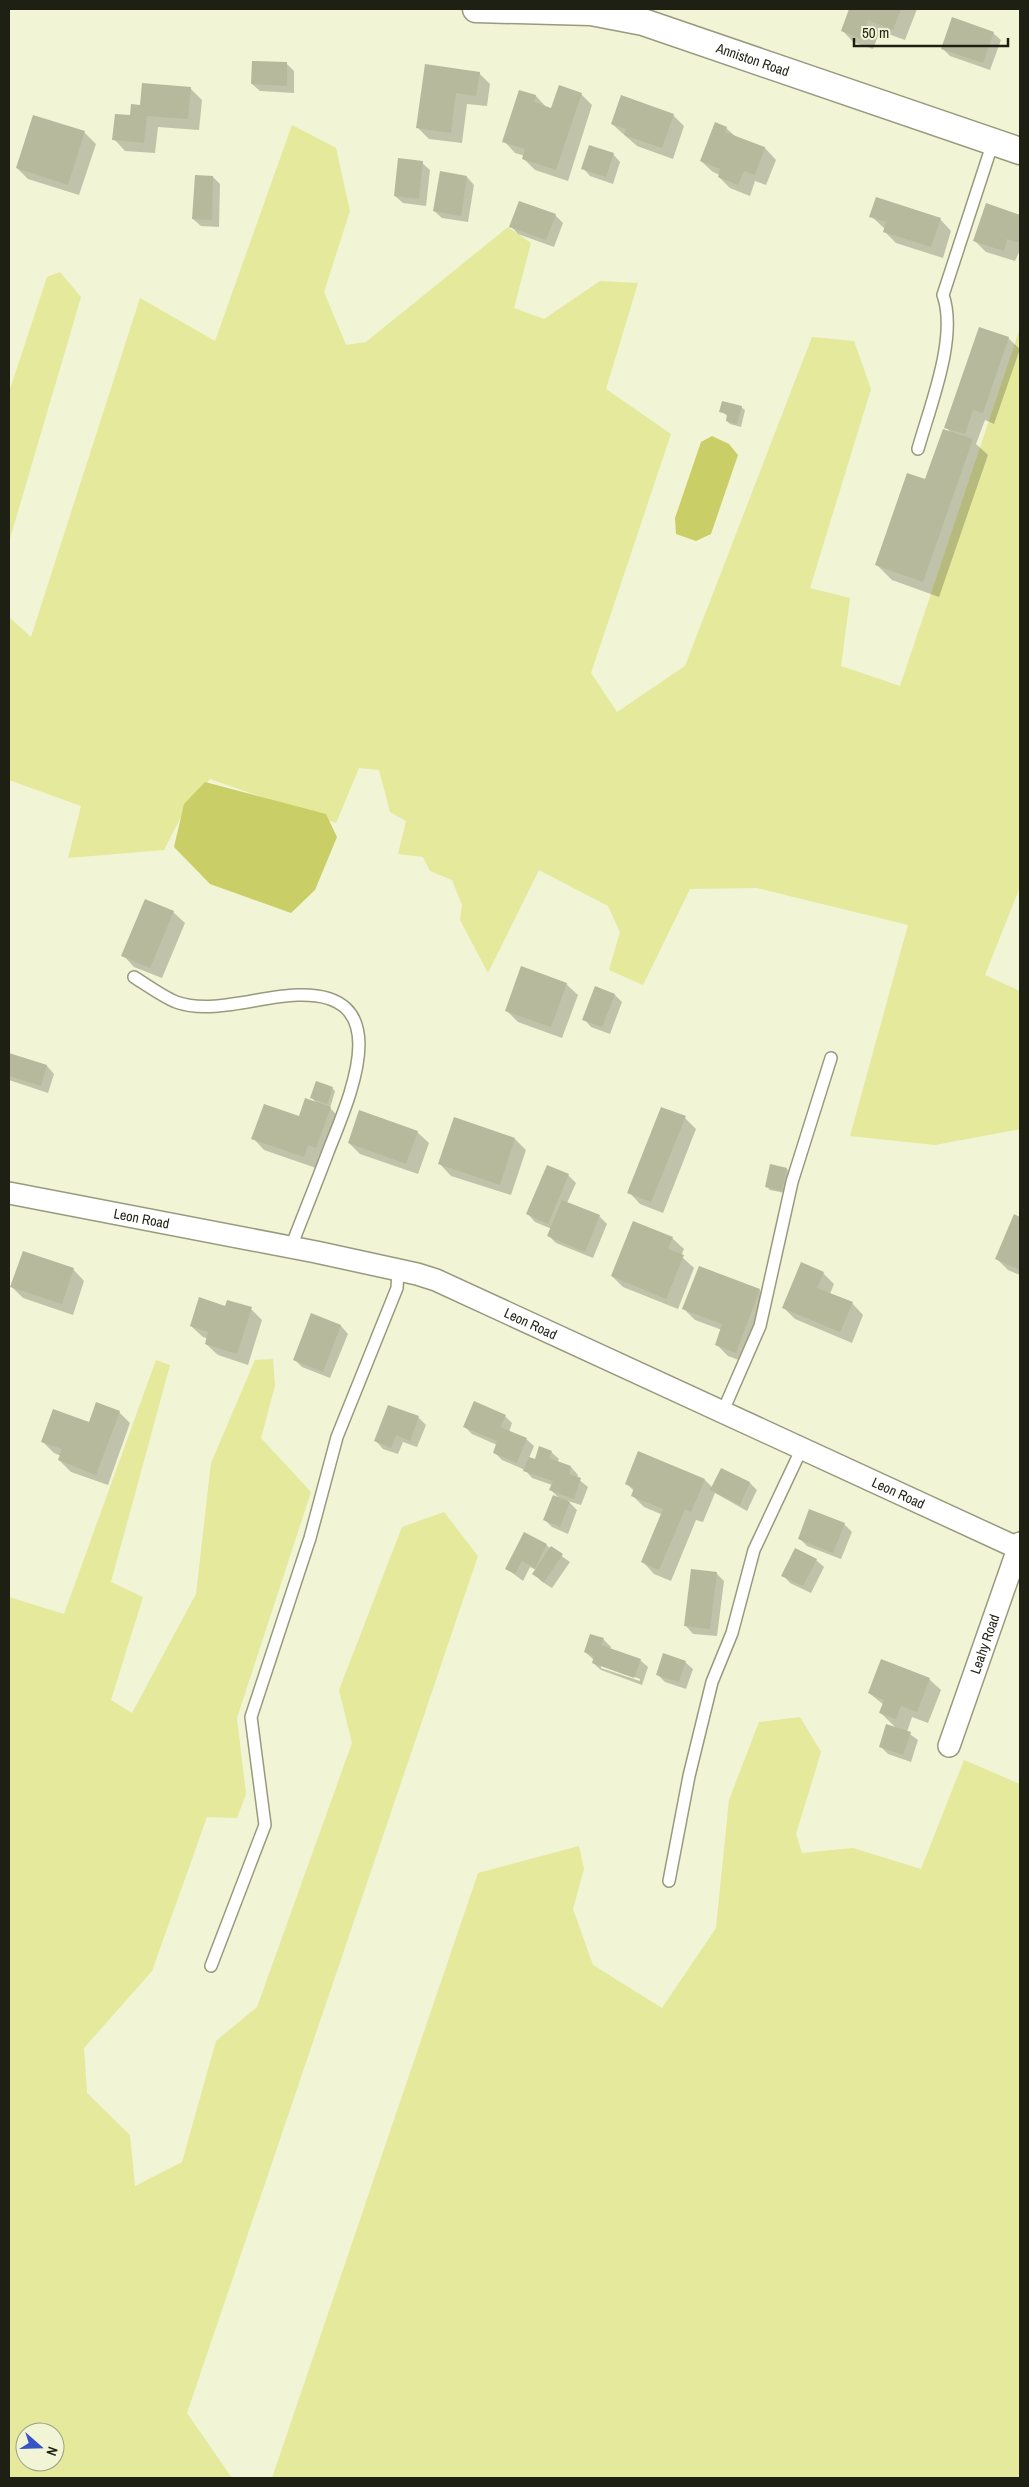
<svg xmlns="http://www.w3.org/2000/svg" width="1029" height="2487" viewBox="0 0 1029 2487" font-family="'Archivo Narrow',sans-serif">
  <rect width="100%" height="100%" fill="#f1f4d5"/>
  <!-- green -->
  <path fill="#e4e99c" fill-rule="evenodd" d="M292 125 336 148 350 211 324 292 346 345 366 342 508 227 531 243 514 308 544 319 600 281 638 283 606 389 671 434 591 673 617 712 685 666 812 337 854 341 871 389 810 588 850 598 841 666 900 686 1020 328V887L985 975 1020 991V1129L935 1145 850 1136 908 925 757 888 690 889 643 985 609 970 620 932 608 906 539 870 488 973 460 920 462 905 452 880 430 871 423 857 398 854 406 821 390 812 379 770 359 768 336 823 210 779 185 809 164 850 68 858 81 806 9 780V617L31 637 140 298 215 341Z
    M60 272 81 297 9 542V392L47 277Z
    M273 1359 275 1386 261 1438 311 1492 237 1718 246 1794 237 1818 207 1817 152 1971 84 2048 87 2093 130 2135 135 2186 182 2162 216 2041 257 2007 352 1743 339 1690 402 1527 444 1512 478 1556 187 2413 232 2478H9V1597L64 1614 156 1360 170 1365 111 1582 143 1597 111 1700 132 1713 196 1594 211 1463 255 1360ZM25 2432H55V2462H25Z
    M800 1717 821 1752 796 1834 802 1853 853 1848 921 1869 964 1760 1020 1784V2478H272L478 1873 579 1846 584 1869 573 1909 593 1965 662 2008 716 1928 729 1800 759 1722Z"/>
  <!-- water -->
  <path fill="#cace66" d="M712 436 729 444 738 455 711 534 696 541 676 534 675 518 701 442Z
    M205 782 326 814 337 837 315 890 291 913 210 884 174 847 184 804Z"/>
  <!-- shadow -->
  <path fill="#0003" fill-rule="evenodd" d="M850 9H917L905 40 880 31 873 49 853 42 842 30Z
    M993 33 1001 40 990 70 950 56 943 49Z
    M287 64 294 71V93L260 91 252 84Z
    M426 65 479 73 490 84 487 106 467 104 462 143 429 139 417 127Z
    M190 88 202 100 199 130 158 127 155 153 125 151 114 139 141 107Z
    M520 91 536 96 547 108 552 110 581 94 592 105 568 181 535 170 524 159 525 156 515 153 504 141Z
    M673 115 684 126 673 159 637 146 612 124Z
    M726 128 736 137 765 148 776 160 766 185 755 181 750 196 730 188 719 177 720 175 713 172 701 161Z
    M84 132 96 144 79 195 28 179 17 168Z
    M613 154 620 162 613 184 590 176 583 168Z
    M422 163 430 170 426 206 403 203 395 196Z
    M213 177 220 184 219 227 201 226 193 219Z
    M467 177 474 185 468 222 442 218 434 211Z
    M986 205 1020 216V250L1015 261 986 252 975 241Z
    M555 215 563 223 554 247 518 234 511 226Z
    M871 216 940 219 951 231 943 258 896 243 884 231 885 229Z
    M1008 338 1020 349 994 424 985 420 976 444 988 455 939 597 892 580 877 565 951 433 946 427Z
    M741 407 745 410 741 427 730 424 727 421 728 416 720 411Z
    M173 912 185 923 162 978 134 967 123 955Z
    M566 984 578 995 562 1038 518 1022 507 1011Z
    M596 988 615 995 622 1002 610 1034 591 1027 584 1019Z
    M9 1054 47 1066 54 1074 48 1093 9 1080Z
    M332 1088 335 1091 330 1108 342 1120 328 1159 319 1156 316 1168 264 1150 253 1138 299 1118 317 1104 312 1098Z
    M685 1118 696 1129 663 1213 640 1204 629 1192Z
    M417 1132 429 1143 418 1174 360 1154 349 1143Z
    M515 1139 526 1150 511 1195 451 1176 440 1164Z
    M787 1169 790 1172 785 1193 770 1190 766 1186Z
    M568 1175 576 1183 567 1203 599 1216 607 1224 593 1258 556 1243 549 1236 552 1229 535 1222 528 1214Z
    M1015 1216 1020 1218V1275L1008 1270 997 1259Z
    M672 1238 684 1249 681 1256 694 1268 678 1309 623 1287 612 1276Z
    M73 1269 84 1281 73 1315 23 1298 12 1287Z
    M823 1273 834 1284 830 1294 852 1303 863 1315 852 1343 795 1319 784 1308Z
    M759 1290 771 1301 747 1363 728 1356 716 1344 722 1330 695 1320 684 1309Z
    M226 1307 251 1309 262 1320 248 1365 218 1355 206 1344 208 1339 203 1337 191 1326Z
    M312 1315 341 1326 348 1334 330 1378 302 1367 294 1359Z
    M389 1406 419 1418 426 1425 417 1447 403 1442 398 1454 383 1449 376 1441Z
    M119 1412 130 1423 108 1485 71 1472 59 1460 61 1456 54 1453 43 1442Z
    M505 1416 512 1423 509 1432 526 1439 534 1446 529 1458 535 1461 551 1452 559 1459 557 1463 571 1467 578 1475 577 1478 588 1487 581 1505 568 1501 577 1510 568 1534 552 1527 545 1520 560 1499 551 1490 552 1485 532 1478 525 1470 502 1460 494 1452 497 1445 472 1434 465 1427Z
    M722 1469 750 1483 757 1490 747 1511 715 1493 703 1522 696 1520 671 1581 654 1574 643 1562 663 1515 644 1507 632 1495 634 1491 626 1483 705 1480 713 1488Z
    M810 1511 844 1524 852 1532 841 1559 807 1546 799 1538Z
    M546 1545 570 1562 552 1588 541 1581 534 1573 536 1570 530 1567 523 1581 506 1568Z
    M816 1560 824 1567 811 1593 790 1583 783 1575Z
    M716 1573 724 1581 717 1636 693 1634 686 1626Z
    M603 1639 611 1647 610 1649 640 1660 648 1667 642 1685 601 1670 593 1663 594 1660 585 1652ZM601 1665 640 1679V1681L601 1668Z
    M685 1662 693 1669 686 1689 665 1682 657 1674Z
    M929 1679 941 1690 928 1723 912 1717 907 1732 918 1740 911 1762 888 1754 880 1746 896 1728 881 1713 884 1705 869 1693Z"/>
  <!-- building -->
  <path fill="#b7b99c" d="M849 9H901L893 30 868 20 861 39 841 31Z
    M952 17 994 32 983 63 941 49Z
    M252 61 287 62V86L251 84Z
    M425 64 480 72 476 96 456 93 451 133 416 128Z
    M142 83 191 87 188 119 147 116 144 143 112 140 115 114 130 115 131 104 140 105Z
    M559 85 582 93 556 170 522 159 525 149 502 142 519 90 536 95 534 102 551 108Z
    M621 95 674 114 662 148 624 135 626 129 611 124Z
    M33 115 85 131 68 185 16 168Z
    M715 122 727 127 725 132 765 147 755 175 744 171 738 185 718 177 720 169 700 161Z
    M589 145 614 153 606 177 581 169Z
    M398 158 423 161 419 199 394 196Z
    M440 171 467 176 461 216 433 211Z
    M195 175 213 176 212 220 192 219Z
    M876 197 941 218 931 247 883 232 886 222 869 217Z
    M519 201 556 214 546 240 509 227Z
    M986 203 1020 215V243L1007 239 1004 251 973 241Z
    M979 327 1009 337 983 413 973 410 965 434 944 428Z
    M722 401 742 406 737 424 726 421 727 414 719 412Z
    M943 429 973 439 923 582 875 565 907 473 925 479Z
    M145 899 174 911 150 968 121 956Z
    M521 966 567 983 551 1027 505 1011Z
    M595 986 615 994 602 1027 582 1020Z
    M9 1053 47 1065 41 1086 9 1076Z
    M316 1081 333 1087 327 1104 310 1098Z
    M305 1098 331 1107 316 1148 308 1145 304 1157 251 1139 264 1104 299 1116Z
    M661 1107 686 1116 651 1202 627 1193Z
    M359 1110 418 1131 406 1164 348 1143Z
    M454 1117 515 1138 500 1185 438 1164Z
    M770 1164 787 1168 782 1191 765 1187Z
    M547 1165 569 1174 548 1224 526 1214Z
    M562 1200 600 1215 585 1252 547 1236Z
    M1014 1214 1020 1217V1270L995 1259Z
    M633 1221 673 1237 668 1249 684 1255 666 1299 611 1276Z
    M23 1251 74 1268 62 1304 10 1287Z
    M801 1262 824 1272 817 1288 853 1302 840 1332 782 1308Z
    M699 1266 760 1289 736 1353 715 1345 722 1324 682 1309Z
    M199 1297 225 1306 227 1300 252 1307 237 1354 205 1344 208 1332 190 1326Z
    M311 1313 341 1325 323 1372 293 1360Z
    M474 1401 506 1415 500 1427 527 1438 517 1463 493 1453 497 1441 463 1427Z
    M96 1402 120 1411 96 1475 58 1460 62 1449 41 1442 53 1409 89 1422Z
    M388 1405 419 1416 410 1441 396 1435 391 1448 374 1441Z
    M539 1446 552 1451 549 1458 571 1466 569 1474 581 1478 574 1499 549 1490 553 1481 523 1471 529 1457 535 1459Z
    M638 1451 705 1479 691 1512 685 1509 659 1570 641 1562 663 1509 631 1496 634 1488 625 1484Z
    M721 1468 750 1482 740 1505 710 1490Z
    M553 1495 570 1502 560 1527 543 1520Z
    M809 1509 845 1523 833 1553 798 1539Z
    M524 1532 547 1544 535 1568 522 1561 515 1574 505 1569Z
    M551 1546 563 1554 544 1582 532 1574Z
    M795 1548 817 1559 803 1586 781 1576Z
    M691 1569 717 1572 710 1629 684 1626Z
    M590 1634 604 1638 601 1645 641 1659 634 1678 592 1663 594 1656 584 1652Z
    M663 1653 686 1661 679 1682 656 1675Z
    M881 1659 930 1678 917 1712 901 1706 896 1719 879 1713 884 1700 868 1693Z
    M886 1724 911 1732 903 1755 879 1747Z"/>
  <g fill="none" stroke-linecap="round" stroke-linejoin="round">
    <defs>
      <path id="service" d="M918 449C930 406 958 337 943 295L993 142
        M134 977C145 984 165 998 176 1002 212 1015 260 996 297 995 399 991 349 1098 328 1152 316 1184 303 1216 291 1247
        M723 1411 760 1326 792 1182 831 1058
        M669 1881 689 1776 712 1682 732 1633 754 1550 802 1448
        M211 1966 265 1825 251 1717 310 1538 337 1437 397 1288 398 1270"/>
      <g id="minor">
        <path id="s1" d="M9 1193 316 1252 417 1274 436 1280 1020 1549"/>
        <path id="s2" d="M949 1746 1020 1543"/>
      </g>
      <g id="tertiary">
        <path id="s3" d="M476 9 591 12 643 22 1020 151"/>
      </g>
    </defs>
    <!-- service casing -->
    <use href="#service" stroke="#989a7e" stroke-width="14"/>
    <!-- minor casing -->
    <use href="#minor" stroke="#989a7e" stroke-width="24"/>
    <!-- tertiary casing -->
    <use href="#tertiary" stroke="#989a7e" stroke-width="29"/>
    <!-- service -->
    <use href="#service" stroke="#fff" stroke-width="11"/>
    <!-- minor -->
    <use href="#minor" stroke="#fff" stroke-width="21"/>
    <!-- tertiary -->
    <use href="#tertiary" stroke="#fff" stroke-width="26"/>
  </g>
  <g text-anchor="middle" stroke-width="5" stroke-linejoin="round" paint-order="stroke">
    <!-- street labels -->
    <g font-size="14" fill="#1f2014" stroke="#f1f4d5">
      <text dy="5" stroke="none"><textPath href="#s3" startOffset="284">Anniston Road</textPath></text>
      <text dy="5" stroke="none"><textPath href="#s1" startOffset="135">Leon Road</textPath></text>
      <text dy="5" stroke="none"><textPath href="#s1" startOffset="540">Leon Road</textPath></text>
      <text dy="5" stroke="none"><textPath href="#s1" startOffset="945">Leon Road</textPath></text>
      <text dy="5" stroke="none"><textPath href="#s2" startOffset="108">Leahy Road</textPath></text>
    </g>
  </g>
  <!-- border -->
  <rect width="1029" height="2487" fill="none" stroke="#1f2014" stroke-width="20"/>
  <!-- north arrow -->
  <g transform="translate(40 2447) rotate(110)"><circle r="24" fill="#f1f4d5" stroke="#9d9f88"/>
  <path d="M0-4L9 19L0 12L-9 19Z" fill="#3853c5"/>
  <text y="-8" font-size="14" font-weight="bold" text-anchor="middle" fill="#1f2014">N</text>
  </g>
  <!-- scale -->
  <path d="M854 38v8h154v-8" fill="none" stroke="#1f2014" stroke-width="2.5"/>
  <text x="862" y="38" font-size="15" fill="#1f2014" stroke="#f1f4d5" stroke-width="4" paint-order="stroke">50 m</text>
</svg>
